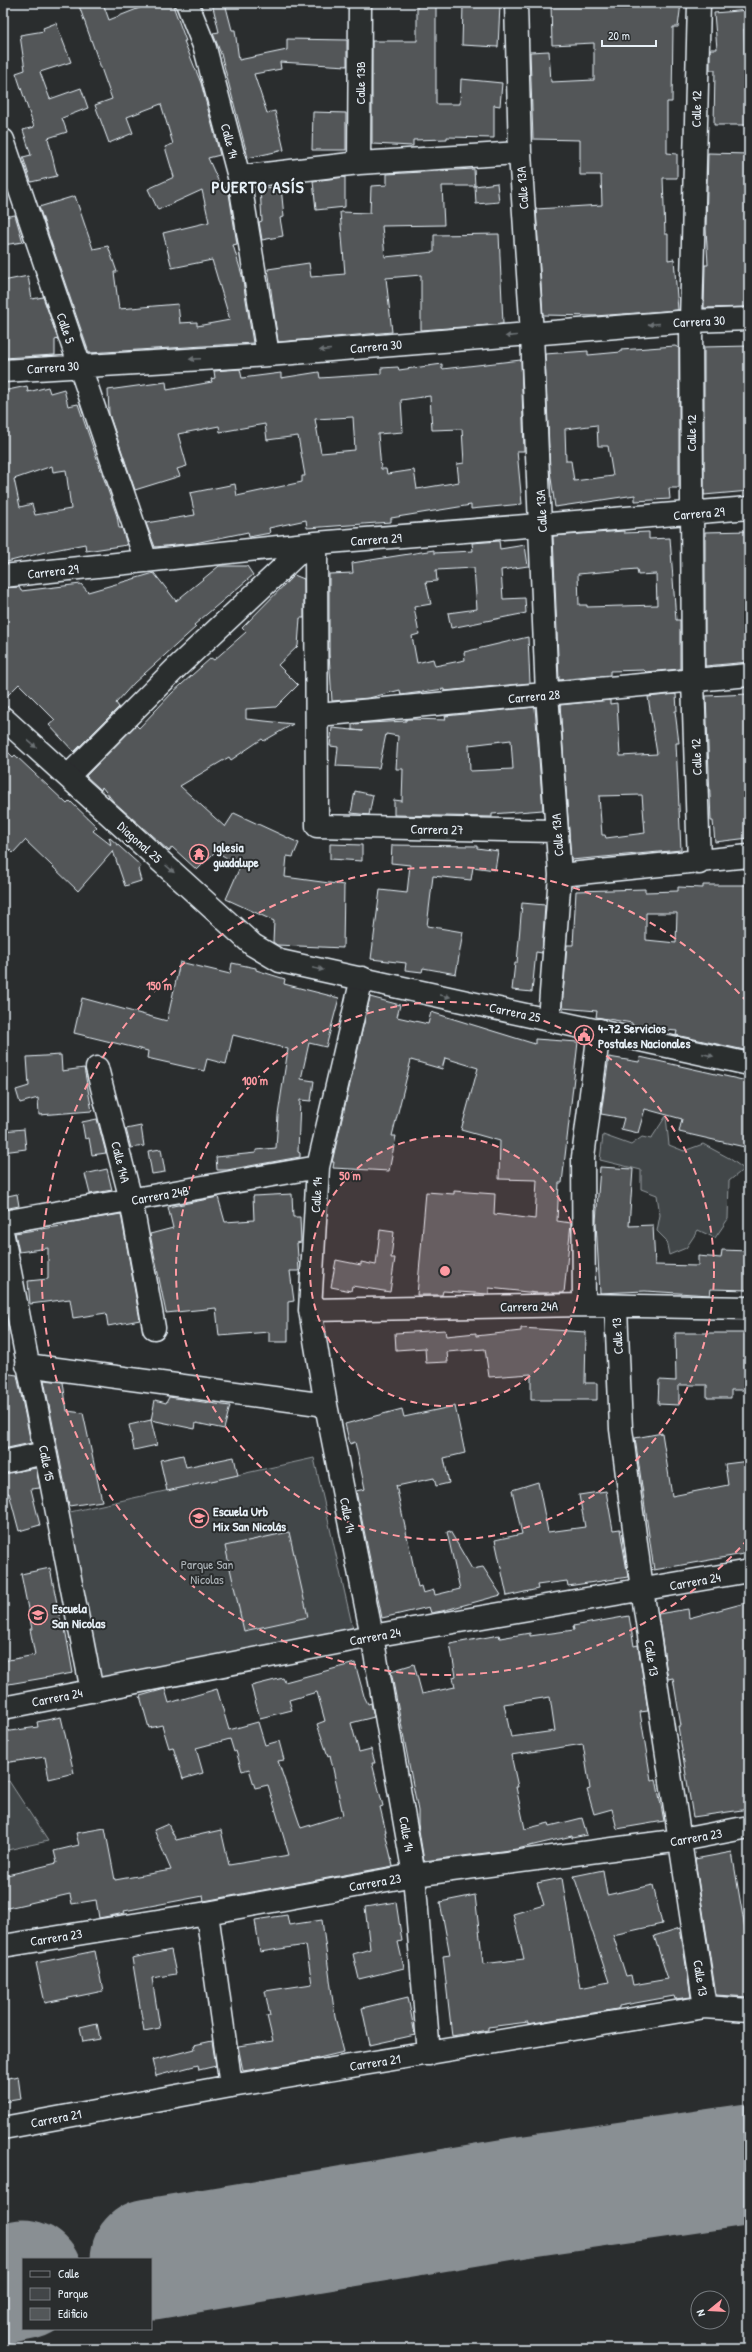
<svg xmlns="http://www.w3.org/2000/svg" width="752" height="2352" viewBox="0 0 752 2352" font-family="'Patrick Hand',sans-serif">
  <rect width="100%" height="100%" fill="#2a2d2e"/>
  <filter id="ink" filterUnits="userSpaceOnUse"><feTurbulence type="fractalNoise" baseFrequency=".025" numOctaves="2"/><feDisplacementMap in="SourceGraphic" scale="8" xChannelSelector="R" yChannelSelector="G"/><feConvolveMatrix kernelMatrix="1 2 1 2 8 2 1 2 1" color-interpolation-filters="sRGB"/></filter>
  <g filter="url(#ink)">
    <!-- green -->
    <path fill="#424648" stroke="#959ca0" d="M666 1116 669 1145 684 1151 703 1144 729 1158 744 1169 729 1181 728 1219 715 1238 698 1230 686 1248 669 1255 666 1240 657 1231 660 1215 657 1195 641 1189V1170L600 1160 603 1135 631 1145 642 1137 651 1139Z
      M5 1301 8 1331 3 1332V1302Z
      M314 1458 353 1629 100 1686 61 1514Z
      M9 1781 48 1841 3 1851V1783Z"/>
    <g fill="none" stroke-linecap="round" stroke-linejoin="round">
      <!-- runway -->
      <path stroke="#898f93" stroke-width="121" d="M151 2259 522 2197 749 2164
        M3 2284 23 2280"/>
    </g>
    <!-- building -->
    <path fill="#535759" stroke="#e8f1f8" fill-rule="evenodd" d="M78 3H103L109 20 142 7 141 3H172L186 41H184L201 83 220 155 208 158 222 189 228 187 237 244 233 245 242 275 253 343 89 353 39 207 75 196 93 249 108 246 117 272H114L119 309 178 304 180 323 197 322V326L230 320 212 260 172 268 163 233 209 222 202 190 158 210 148 189 174 177 165 147 173 144 161 104 127 117 133 133 109 143 95 105 112 99Z
      M212 3H225L232 30H235L239 60 287 50V39L347 40V66L280 62 281 69 254 74 267 113 275 111 284 150 248 158 221 54 214 36 213 33 219 32Z
      M417 3H436V104H460L461 79 502 83 500 106 494 105V138L447 137V139L413 140V146L372 144V41H417Z
      M551 3H681L678 27H673L672 102H667V153L677 154V178H663L665 234H668V260L674 259 678 310 595 316 543 315 536 209 602 205 601 175H580V140L533 139 530 52 549 51 551 82 594 80V43L552 45Z
      M463 4 500 5 498 47 462 45Z
      M749 10V29H744L746 94H749V125H714L715 70H710V49H717L714 13Z
      M56 23 71 62 40 72 50 99 81 88 88 108 62 118 67 132 48 138 57 176 31 182 23 157 31 155 23 130 34 127 16 73 25 70 20 35 44 31 43 28Z
      M313 112 346 113V150H312Z
      M708 153 749 154V307L704 308 705 265H708L706 228Z
      M474 169 475 186H442L444 225 382 226 385 257 434 252V235L499 234 503 324 421 330V275L386 278 392 332 278 342 268 269 309 263 311 277 345 274 340 212 370 213 371 186 387 185V174Z
      M345 177V207L316 210 313 181Z
      M497 183 499 202 476 204 475 186Z
      M281 187 284 217 280 218 283 236 262 240 259 222 262 221 260 188Z
      M15 215 23 242 3 245V217Z
      M28 276 32 299 43 297 58 339 55 340V355L3 358V281Z
      M675 346 679 348V488H669L670 499 635 501V495L555 507 550 471 545 354 588 351V355L621 352V350ZM597 425 598 446H608L613 476 574 481 571 461H566L565 429Z
      M749 346V491L704 495V347Z
      M521 360 524 451H517L522 504 471 509V505L391 518V522L307 528 306 520 269 528 270 533 249 537 248 532 195 543 155 547 146 523 195 515 190 493 235 484 237 496 302 482V476H305L298 436 267 440 265 424 220 432 219 426 178 434 187 466 177 469 180 476 135 490 109 414 108 390 166 382 167 390 212 382 211 379 215 378 214 371 240 369 242 378 281 373V378L319 372 320 378 381 374V368L398 367 399 370 442 364V369ZM430 396 432 430 462 429 464 463 457 464 459 482 417 489 414 470 387 474 386 469H381L378 434 403 432 401 400ZM353 417 355 450 321 453 315 419Z
      M27 386 28 392 48 387 50 393 64 389 68 406 78 404 117 516 119 528H122L127 545 86 551 85 544 49 551 3 563V391ZM52 466 53 472 66 470 71 509 35 515 32 504 20 507 14 479Z
      M624 531V533L649 532V539L670 538 676 620H680V669L646 672 644 670 610 671V675L559 680 553 536ZM637 569 638 575 656 574 657 605 587 607V605H579L578 574Z
      M749 531V662L705 666V532Z
      M499 541 500 549 525 545 528 566 501 570 503 599 525 598 526 613 451 628 448 613 477 609 474 568 436 570 437 581 426 582 431 604 414 607 419 634 412 636 417 663 433 659 435 666 465 660 464 652 528 637 530 683 444 691V689L401 695 400 690 369 698 332 701 329 654V574L353 573 352 563 434 550V553L473 551 472 543Z
      M219 566H247L253 575 194 625 196 627 134 683 116 703 119 707 74 752 49 725 55 720 19 684 3 700V588L19 587 21 591 81 584 88 592 154 573 176 601Z
      M294 575 304 579V618H300L298 646 278 665 298 685 276 707 246 709V719L293 724 264 741 262 739 231 760 229 757 180 786 225 827 234 813 299 843 293 857 287 856 285 877 344 885 343 948 277 945 273 942 274 921 226 899 240 867 216 851 197 870 172 847 169 851 113 801 102 787 101 790 86 776 136 725 139 728 172 693 211 658 214 660 246 632 242 628Z
      M676 694 677 711H675L679 743H676L681 850 571 860 560 705 610 700V704L617 703 620 756 657 754 648 697ZM642 795 645 833 606 838 605 835H602L599 796Z
      M749 694V838L715 842 713 821H711L706 696Z
      M535 707 543 810 492 814V817L394 815V800L402 801 403 769H396L398 736 386 734 379 768 336 766 338 747 330 746 332 728 363 731 352 730V724L406 721V719H409L446 720 445 716ZM511 740 513 769 470 771 469 745Z
      M3 747 13 757 15 755 67 804 70 801 97 827 93 831 111 845 109 837 141 866 138 870 141 881 125 886 113 851 78 891 25 840 13 853 3 843Z
      M355 791 373 795 369 815 351 813Z
      M330 844 362 845V861L330 859Z
      M392 845 477 846V848L498 851 495 870 473 867 471 880 433 876 427 926 463 932 456 974 423 968 422 972 405 970 406 963 371 959 380 890 407 893 410 865 391 863Z
      M703 885H749V1051L676 1035 677 1031 642 1028 632 1025V1023L596 1017 597 1011 562 1008 567 945H573L576 891 645 889V892L678 891V887L703 888ZM646 913H677L676 943 646 940Z
      M522 903 545 905 542 953 536 952 532 992 512 990 515 963H517Z
      M180 962 230 974 232 963 256 968V970L285 979 284 984 339 998 326 1047 309 1043 301 1079 314 1081 311 1101 300 1100 298 1152 300 1153V1157L227 1170H217L216 1157 256 1153V1150L276 1148 278 1115 288 1049 233 1035 226 1064 207 1059 204 1071 147 1058 148 1051 74 1033 82 998 167 1021Z
      M370 997 400 1005 397 1017 428 1024 431 1012 535 1044V1039L578 1042 562 1183H559L557 1221 571 1223 564 1293H537L489 1288V1294L443 1291 442 1295H417L426 1192 454 1194V1191L495 1194 494 1214 535 1219 537 1180 499 1179 500 1141 461 1130 478 1068 445 1058 442 1069 411 1060 392 1136H396L389 1171 333 1168 334 1162H332Z
      M61 1055 62 1071 84 1068 92 1111 39 1115 38 1098 20 1103 16 1090 29 1086 27 1057Z
      M609 1057 639 1062 640 1057 747 1081 746 1084 749 1085V1148L679 1132 682 1119 645 1109 638 1133 621 1129 624 1118 601 1114Z
      M97 1119 106 1153 92 1155 89 1138 85 1139 82 1122Z
      M141 1126 144 1146 131 1148 126 1129Z
      M24 1129 26 1149 3 1152V1131Z
      M161 1149 165 1172 152 1174 148 1151Z
      M600 1167 633 1169 629 1226 653 1225 655 1265 698 1266V1256L721 1258 722 1250 749 1251V1290L711 1289 710 1295 645 1291 600 1293 596 1222Z
      M107 1169 112 1190 90 1194 85 1174Z
      M17 1194 19 1206 4 1209 3 1197Z
      M292 1194 293 1217H300L301 1242 297 1243 299 1271H290L294 1301 288 1302V1342H269V1332L219 1336 216 1308 166 1313 150 1234 173 1228 168 1207 218 1197 225 1222 254 1220 253 1196Z
      M121 1214 140 1320 108 1326 106 1313 73 1318 70 1299 30 1304 28 1281 48 1279V1248L19 1252 15 1233 68 1225 67 1223Z
      M380 1230 394 1232 391 1258H395L390 1292 352 1286 351 1291 331 1287 336 1260 361 1265V1262L376 1265Z
      M521 1328 586 1332 585 1383H597V1400H531V1374L489 1377 485 1349 447 1352 448 1362 426 1363 425 1348 396 1350 395 1333 445 1330 446 1336 476 1333V1336L521 1331Z
      M675 1333H749V1390H731V1398H707V1385H679V1405L658 1404 659 1380 676 1381Z
      M3 1373 17 1375 31 1443 3 1449Z
      M44 1380 63 1382 67 1411 83 1413 102 1501 69 1506Z
      M169 1397 230 1406 224 1429 196 1423 195 1429 151 1420 155 1400 166 1403Z
      M455 1406 465 1453 444 1458 449 1483 436 1486 434 1478 397 1486 396 1485 418 1587 421 1586 423 1593 434 1590 435 1595 460 1589 447 1532 450 1531 472 1569 483 1567 501 1595 442 1611 431 1613 429 1607 382 1618 356 1491 365 1489 355 1442 350 1444 345 1424 402 1409 404 1417Z
      M151 1420 157 1445 134 1450 129 1425Z
      M662 1433 672 1496 728 1485 725 1464 749 1461V1553L654 1570 635 1438Z
      M183 1455 186 1467 234 1457 238 1475 167 1491 160 1460Z
      M36 1468 40 1488 31 1489 40 1525 19 1531 9 1493 3 1494V1474Z
      M538 1482 548 1532 585 1527 579 1495 606 1491 613 1530 620 1529 628 1577 568 1586 567 1581 537 1585 538 1589 507 1596 495 1540 522 1534 512 1490Z
      M289 1532 308 1617 244 1631 225 1546Z
      M50 1568 61 1624 64 1623 73 1673 3 1685V1661L35 1655 30 1629H32L21 1574Z
      M749 1602V1809L693 1817 678 1726H681L673 1678 668 1679 658 1614 688 1609 689 1618Z
      M629 1616 634 1646 638 1645 648 1711 640 1712 651 1780 656 1779 664 1821 617 1829 612 1809 594 1814 587 1790 590 1789 583 1744 511 1755 518 1787H516L525 1829 549 1823 550 1826 582 1818 587 1835 572 1838V1836L517 1849 424 1861 418 1824V1811L391 1671 414 1664 422 1694 455 1687 453 1677 456 1676 450 1644 499 1635 500 1638 530 1633V1636L574 1630 573 1626ZM550 1697 555 1731 511 1737 504 1704Z
      M355 1663 364 1696 368 1704 371 1703 374 1717 351 1723 359 1752 371 1749 375 1763H372L383 1806 380 1807 386 1832H385L393 1866 204 1901 203 1896 124 1911 125 1913 99 1918 96 1900 72 1904 70 1894 3 1909V1876L57 1863 54 1851 79 1845 76 1833 105 1828 115 1880 171 1870 154 1830 168 1824 176 1840 221 1830 229 1865 289 1855 268 1785 255 1788 249 1769 242 1771 236 1751 234 1752 230 1739 196 1748 203 1773 183 1779 173 1747 169 1748 162 1725 149 1728 140 1696 165 1689 169 1703 217 1689 229 1730 258 1722 265 1745 279 1741 284 1760 278 1761 301 1828 343 1815 330 1755 328 1756 317 1724 325 1721 317 1692 289 1700 292 1710 260 1718 251 1686 283 1678 285 1682Z
      M61 1717 74 1773 49 1779 45 1757 3 1763V1732L38 1727 37 1722Z
      M732 1852 746 1935 749 1934V1997L716 1995 695 1859Z
      M603 1870 607 1895 653 1885 662 1924 613 1935 626 1976 631 1975 633 1985 668 1979 654 1936 680 1928 691 1997 675 1999 674 1996 619 2006V2008L617 2009 528 2024V2022L488 2027V2030L452 2036 443 1956 450 1955 440 1902 475 1895 483 1964 524 1959 513 1914 544 1905 537 1883 562 1878 580 1988 609 1982 574 1876Z
      M396 1902 402 1941 398 1942 404 1968 359 1979 353 1954 370 1949 365 1907Z
      M287 1915 289 1925 322 1920 335 2017 344 2052 306 2061 243 2071 238 2046 273 2041 267 2016H270L265 1991 312 1984 306 1945 260 1952 255 1920Z
      M171 1950 176 1974 152 1978 160 2028 144 2031 132 1958Z
      M95 1951 103 1991 45 2003 36 1963Z
      M408 1997 415 2035 370 2045 362 2008Z
      M97 2023 100 2039 83 2042 80 2027Z
      M212 2041 216 2066 199 2070 198 2065 156 2076 152 2060 195 2049 194 2045Z
      M18 2076 21 2099 3 2102V2079Z"/>
    <g fill="none" stroke-linecap="round" stroke-linejoin="round">
      <defs>
        <path id="minor" d="M187 3 205 48 239 177 268 355
          M516 3 520 153 532 334 547 694 560 875 549 1019
          M699 3 691 321 693 681 699 863
          M3 140 146 561
          M359 163 360 3
          M239 177 359 163 520 153
          M3 371 268 355 691 321 749 319
          M316 543 317 826 556 831
          M3 576 316 543 749 508
          M318 715 749 675
          M68 776 176 668 307 545
          M560 875 749 856
          M362 978 318 1167 310 1310 326 1405 372 1636 414 1875 429 2054
          M97 1068 131 1200 154 1328
          M3 1222 318 1167
          M3 1236 92 1691
          M584 1305 583 1157 599 1030
          M616 1307 621 1429 642 1589 705 2007
          M310 1310 584 1305 749 1308
          M27 1365 326 1405
          M3 1462 45 1453
          M3 1708 372 1636 749 1571
          M207 1913 231 2086
          M3 1946 207 1913 414 1875 681 1840 749 1827
          M3 2128 231 2086 705 2007 749 2010"/>
        <path id="major" d="M3 718 253 945 280 961 749 1064"/>
      </defs>
      <!-- minor casing -->
      <use href="#minor" stroke="#e8f1f8" stroke-width="25"/>
      <!-- major casing -->
      <use href="#major" stroke="#e8f1f8" stroke-width="25"/>
      <!-- minor -->
      <use href="#minor" stroke="#2a2d2e" stroke-width="22"/>
      <!-- major -->
      <use href="#major" stroke="#2a2d2e" stroke-width="22"/>
    </g>
    <!-- one-way arrows -->
    <defs><path id="oneway-solid" d="M-6-.8H1V-3.2L6.5 0L1 3.2V.8H-6Z"/></defs>
    <g fill="#6c7275">
      <use href="#oneway-solid" transform="translate(654 324) rotate(176)"/>
      <use href="#oneway-solid" transform="translate(511 336) rotate(175)"/>
      <use href="#oneway-solid" transform="translate(325 350) rotate(175)"/>
      <use href="#oneway-solid" transform="translate(195 359) rotate(177)"/>
      <use href="#oneway-solid" transform="translate(32 744) rotate(41)"/>
      <use href="#oneway-solid" transform="translate(170 869) rotate(42)"/>
      <use href="#oneway-solid" transform="translate(318 969) rotate(12)"/>
      <use href="#oneway-solid" transform="translate(445 996) rotate(12)"/>
      <use href="#oneway-solid" transform="translate(708 1055) rotate(13)"/>
    </g>
  </g>
  <!-- distance rings -->
  <circle cx="445" cy="1271" r="135" fill="#ff9aa2" fill-opacity=".12"/>
  <g fill="none" stroke="#ff9aa2" stroke-width="2" stroke-dasharray="7 5">
    <circle cx="445" cy="1271" r="135"/>
    <circle cx="445" cy="1271" r="269"/>
    <path d="M748 1539A404 404 0 1 1 748 1003"/>
  </g>
  <!-- icons -->
  <defs>
    <symbol id="temple-ring" viewBox="-11 -11 22 22"><circle r="9.5" fill="#2a2d2e" stroke="#ff9aa2" stroke-width="1.5"/><path d="M0-6L5-2H3V0L6.5 2.5H4V6H1.5V3h-3V6H-4V2.5H-6.5L-3 0V-2H-5Z" fill="#ff9aa2"/></symbol>
    <symbol id="civic-ring" viewBox="-11 -11 22 22"><circle r="9.5" fill="#2a2d2e" stroke="#ff9aa2" stroke-width="1.5"/><path d="M-.6-6.5H3V-4.5H.6V-3L4-1V1h2V6H-6V1h2V-1L-.6-3ZM-1.2 2.5V6h2.4V2.5Z" fill="#ff9aa2"/></symbol>
    <symbol id="school-ring" viewBox="-11 -11 22 22"><circle r="9.5" fill="#2a2d2e" stroke="#ff9aa2" stroke-width="1.5"/><path d="M0-5L7-2L0 1L-7-2ZM-4 1L0 2.5L4 1V4Q0 6-4 4Z" fill="#ff9aa2"/></symbol>
  </defs>
  <g fill-rule="evenodd">
    <use href="#temple-ring" x="188" y="843" width="22" height="22"/>
    <use href="#civic-ring" x="573" y="1024" width="22" height="22"/>
    <use href="#school-ring" x="188" y="1507" width="22" height="22"/>
    <use href="#school-ring" x="27" y="1604" width="22" height="22"/>
  </g>
  <g text-anchor="middle" stroke-width="4" stroke-linejoin="round" paint-order="stroke">
    <!-- street labels -->
    <g font-size="13" fill="#e8f1f8" stroke="#2a2d2e">
      <text transform="translate(360 83) rotate(-90)" y="5">Calle 13B</text>
      <text transform="translate(696 109) rotate(-89)" y="5">Calle 12</text>
      <text transform="translate(230 141) rotate(75)" y="5">Calle 14</text>
      <text transform="translate(522 188) rotate(-94)" y="5">Calle 13A</text>
      <text transform="translate(699 321) rotate(-3)" y="5">Carrera 30</text>
      <text transform="translate(66 328) rotate(71)" y="5">Calle 5</text>
      <text transform="translate(376 346) rotate(-5)" y="5">Carrera 30</text>
      <text transform="translate(53 367) rotate(-4)" y="5">Carrera 30</text>
      <text transform="translate(691 433) rotate(-90)" y="5">Calle 12</text>
      <text transform="translate(541 511) rotate(-93)" y="5">Calle 13A</text>
      <text transform="translate(699 513) rotate(-5)" y="5">Carrera 29</text>
      <text transform="translate(376 539) rotate(-4)" y="5">Carrera 29</text>
      <text transform="translate(53 571) rotate(-6)" y="5">Carrera 29</text>
      <text transform="translate(534 696) rotate(-5)" y="5">Carrera 28</text>
      <text transform="translate(696 757) rotate(-92)" y="5">Calle 12</text>
      <text transform="translate(437 829) rotate(1)" y="5">Carrera 27</text>
      <text transform="translate(557 835) rotate(-94)" y="5">Calle 13A</text>
      <text transform="translate(140 842) rotate(42)" y="5">Diagonal 25</text>
      <text transform="translate(515 1012) rotate(12)" y="5">Carrera 25</text>
      <text transform="translate(121 1162) rotate(76)" y="5">Calle 14A</text>
      <text transform="translate(160 1195) rotate(-10)" y="5">Carrera 24B</text>
      <text transform="translate(316 1195) rotate(-87)" y="5">Calle 14</text>
      <text transform="translate(529 1306) rotate(-1)" y="5">Carrera 24A</text>
      <text transform="translate(617 1336) rotate(-93)" y="5">Calle 13</text>
      <text transform="translate(47 1463) rotate(79)" y="5">Calle 15</text>
      <text transform="translate(348 1515) rotate(79)" y="5">Calle 14</text>
      <text transform="translate(695 1581) rotate(-10)" y="5">Carrera 24</text>
      <text transform="translate(375 1636) rotate(-10)" y="5">Carrera 24</text>
      <text transform="translate(652 1658) rotate(81)" y="5">Calle 13</text>
      <text transform="translate(57 1697) rotate(-11)" y="5">Carrera 24</text>
      <text transform="translate(407 1834) rotate(80)" y="5">Calle 14</text>
      <text transform="translate(696 1837) rotate(-10)" y="5">Carrera 23</text>
      <text transform="translate(375 1882) rotate(-10)" y="5">Carrera 23</text>
      <text transform="translate(56 1937) rotate(-9)" y="5">Carrera 23</text>
      <text transform="translate(701 1978) rotate(81)" y="5">Calle 13</text>
      <text transform="translate(375 2062) rotate(-9)" y="5">Carrera 21</text>
      <text transform="translate(56 2118) rotate(-11)" y="5">Carrera 21</text>
    </g>
    <!-- poi labels -->
    <g font-size="13" font-weight="bold" fill="#e8f1f8" stroke="#2a2d2e" text-anchor="start">
      <text x="213" y="852">Iglesia<tspan x="213" dy="15">guadalupe</tspan></text>
      <text x="598" y="1033">4-72 Servicios<tspan x="598" dy="15">Postales Nacionales</tspan></text>
      <text x="213" y="1516">Escuela Urb<tspan x="213" dy="15">Mix San Nicolás</tspan></text>
      <text x="52" y="1613">Escuela<tspan x="52" dy="15">San Nicolas</tspan></text>
    </g>
    <!-- park labels -->
    <g font-size="13" fill="#aeb5ba" stroke="#2a2d2e">
      <text x="207" y="1569">Parque San<tspan x="207" dy="15">Nicolas</tspan></text>
    </g>
    <!-- district labels -->
    <g font-size="17" font-weight="bold" letter-spacing="1" fill="#e8f1f8" stroke="#2a2d2e">
      <text x="258" y="193">PUERTO ASÍS</text>
    </g>
  </g>
  <circle cx="445" cy="1271" r="6" fill="#ff9aa2" stroke="#2a2d2e" stroke-width="2"/>
  <g font-size="12" text-anchor="middle" font-weight="bold" fill="#ff9aa2" stroke="#2a2d2e" stroke-width="4" stroke-linejoin="round" paint-order="stroke">
    <text x="159" y="990">150 m</text>
    <text x="255" y="1085">100 m</text>
    <text x="350" y="1180">50 m</text>
  </g>
  <!-- margin -->
  <rect width="752" height="2352" fill="none" stroke="#2a2d2e" stroke-width="16"/>
  <rect x="8" y="8" width="736" height="2336" fill="none" stroke="#e8f1f8" stroke-width="1.5" filter="url(#ink)"/>
  <!-- legend -->
  <rect x="22" y="2258" width="130" height="72" fill="#2a2d2e" stroke="#767b7f"/>
  <rect x="30" y="2271" width="20" height="6" fill="#2a2d2e" stroke="#767b7f"/>
  <text x="58" y="2278" font-size="12" fill="#e8f1f8">Calle</text>
  <rect x="30" y="2288" width="20" height="12" fill="#424648" stroke="#767b7f"/>
  <text x="58" y="2298" font-size="12" fill="#e8f1f8">Parque</text>
  <rect x="30" y="2308" width="20" height="12" fill="#535759" stroke="#767b7f"/>
  <text x="58" y="2318" font-size="12" fill="#e8f1f8">Edificio</text>
  <!-- north arrow -->
  <g transform="translate(710 2310) rotate(252)"><circle r="19" fill="#2a2d2e" stroke="#767b7f"/>
  <path d="M0-3L7 15L0 10L-7 15Z" fill="#ff9aa2"/>
  <text y="-6" font-size="11" font-weight="bold" text-anchor="middle" fill="#e8f1f8">N</text>
  </g>
  <!-- scale -->
  <path d="M602 40v6h54v-6" fill="none" stroke="#e8f1f8" stroke-width="2"/>
  <text x="608" y="40" font-size="12" fill="#e8f1f8" stroke="#2a2d2e" stroke-width="3" paint-order="stroke">20 m</text>
</svg>
